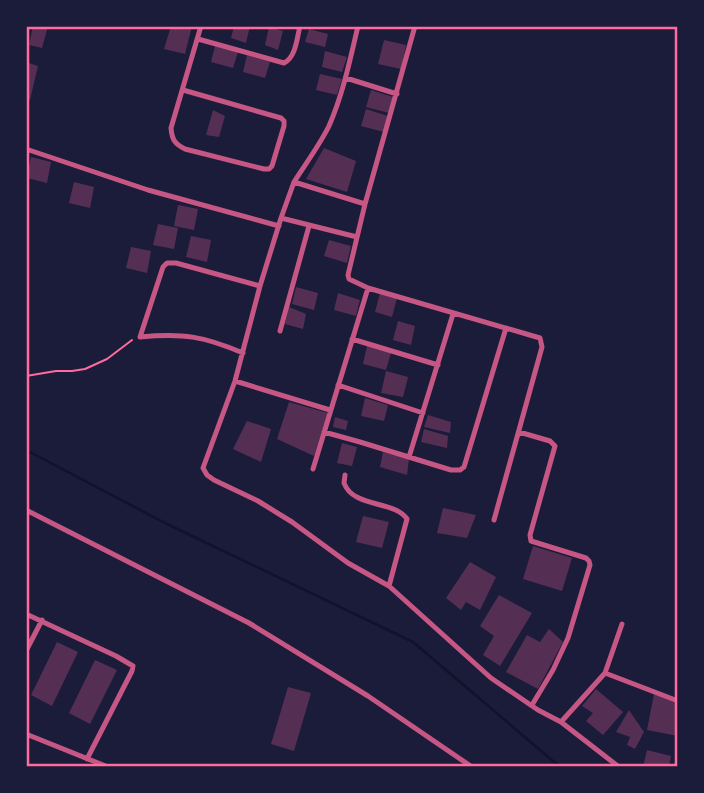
<svg xmlns="http://www.w3.org/2000/svg" width="704" height="793" viewBox="0 0 704 793" font-family="Barlow,sans-serif">
  <rect width="100%" height="100%" fill="#1b1b3a"/>
  <g fill="none" stroke-linecap="round" stroke-linejoin="round">
    <!-- stream -->
    <path stroke="#12122b" stroke-width="2.5" d="M26 450 167 524 413 642 560 767"/>
  </g>
  <!-- building -->
  <path fill="#542f53" d="M33 26H48L42 48 29 45Z
    M171 26H192L185 54 164 49Z
    M234 26H250L246 43 231 38Z
    M269 27 283 31 278 50 265 45Z
    M309 29 328 34 325 47 305 42Z
    M384 40 406 45 401 69 378 64Z
    M215 46 238 52 233 68 211 62Z
    M325 51 347 57 342 72 322 67Z
    M247 55 270 62 265 78 243 72Z
    M26 62 38 66 30 100 26 99Z
    M320 74 342 79 337 95 316 90Z
    M371 90 393 97 389 113 366 107Z
    M366 109 388 116 384 132 361 126Z
    M213 110 225 116 219 137 206 135Z
    M324 148 356 161 347 192 306 179Z
    M31 157 51 162 47 183 27 178Z
    M74 182 94 187 90 208 69 203Z
    M178 205 198 209 194 230 174 226Z
    M158 224 178 228 174 249 153 245Z
    M191 236 211 240 207 262 186 257Z
    M329 240 351 246 347 263 324 256Z
    M131 247 151 251 147 273 126 268Z
    M296 287 318 293 314 310 292 304Z
    M338 293 360 300 356 316 334 310Z
    M380 293 397 298 392 317 375 312Z
    M289 307 306 314 303 329 285 324Z
    M398 321 415 326 411 345 393 340Z
    M367 346 391 353 386 370 363 364Z
    M386 371 408 377 403 397 381 393Z
    M365 398 388 405 384 421 361 416Z
    M289 402 328 413 314 456 277 439Z
    M428 415 451 422 450 433 424 427Z
    M335 417 348 421 346 430 333 427Z
    M247 421 271 429 261 462 233 449Z
    M424 429 448 436 447 448 421 442Z
    M342 443 357 447 352 466 337 463Z
    M383 452 409 459 407 475 380 467Z
    M443 508 476 515 467 538 437 533Z
    M363 516 389 522 382 548 356 542Z
    M533 546 572 558 562 591 523 579Z
    M470 562 496 577 480 610 466 602 461 610 446 598Z
    M499 595 532 613 500 666 483 655 494 636 480 626Z
    M549 629 563 642 538 689 506 672 527 635 540 642Z
    M57 642 78 652 52 706 31 695Z
    M95 660 117 670 90 724 69 713Z
    M288 687 311 693 294 751 271 744Z
    M596 689 623 712 603 735 586 721 593 713 582 706Z
    M654 694 678 703V736L647 730Z
    M629 710 644 732 635 749 627 745 630 737 616 732Z
    M647 750 671 756 669 767H643Z"/>
  <g fill="none" stroke-linecap="round" stroke-linejoin="round">
    <!-- path -->
    <path stroke="#ff6b9d" stroke-width="2" d="M26 376 56 371H72L85 369 107 359 132 340"/>
    <!-- minor -->
    <path stroke="#c65784" stroke-width="5" d="M415 26 365 204 348 275 349 279 368 288 540 338 542 347 494 520
      M198 39 284 63C296 57 297 38 300 26
      M346 78 397 94
      M183 90 281 118 284 121V126L272 166 269 169H264L185 149C175 144 172 140 171 128L201 26
      M26 149 148 190 279 226
      M294 182C306 163 319 146 329 126 343 94 350 60 358 26
      M365 204 294 182 281 218 260 286 235 381 203 468 207 475 214 480 258 501 292 522 348 563 389 586 491 678 538 710 561 722 619 767
      M281 218 357 237
      M280 331 309 226
      M352 339 438 365
      M243 353C203 336 183 333 140 337L163 267 167 263H176L260 286
      M235 381 330 410
      M338 385 423 413
      M324 432 360 442 451 470H460L464 467 506 328
      M519 432 550 441 555 446 530 535 531 541 586 558 589 561 590 565 568 638 553 670 532 705
      M409 457 453 314
      M313 469 368 288
      M345 475 344 483C353 508 394 500 407 519L389 586
      M26 510 249 623 368 696 472 767
      M26 614 116 656 133 666 132 671 87 759
      M26 651 42 620
      M605 673 678 701
      M561 722 605 673 622 624
      M26 734 108 767
      M675 767 678 763"/>
  </g>
  <!-- border -->
  <rect width="704" height="793" fill="none" stroke="#1b1b3a" stroke-width="56"/>
  <rect x="28" y="28" width="648" height="737" fill="none" stroke="#ff6b9d" stroke-width="2.5"/>
</svg>
